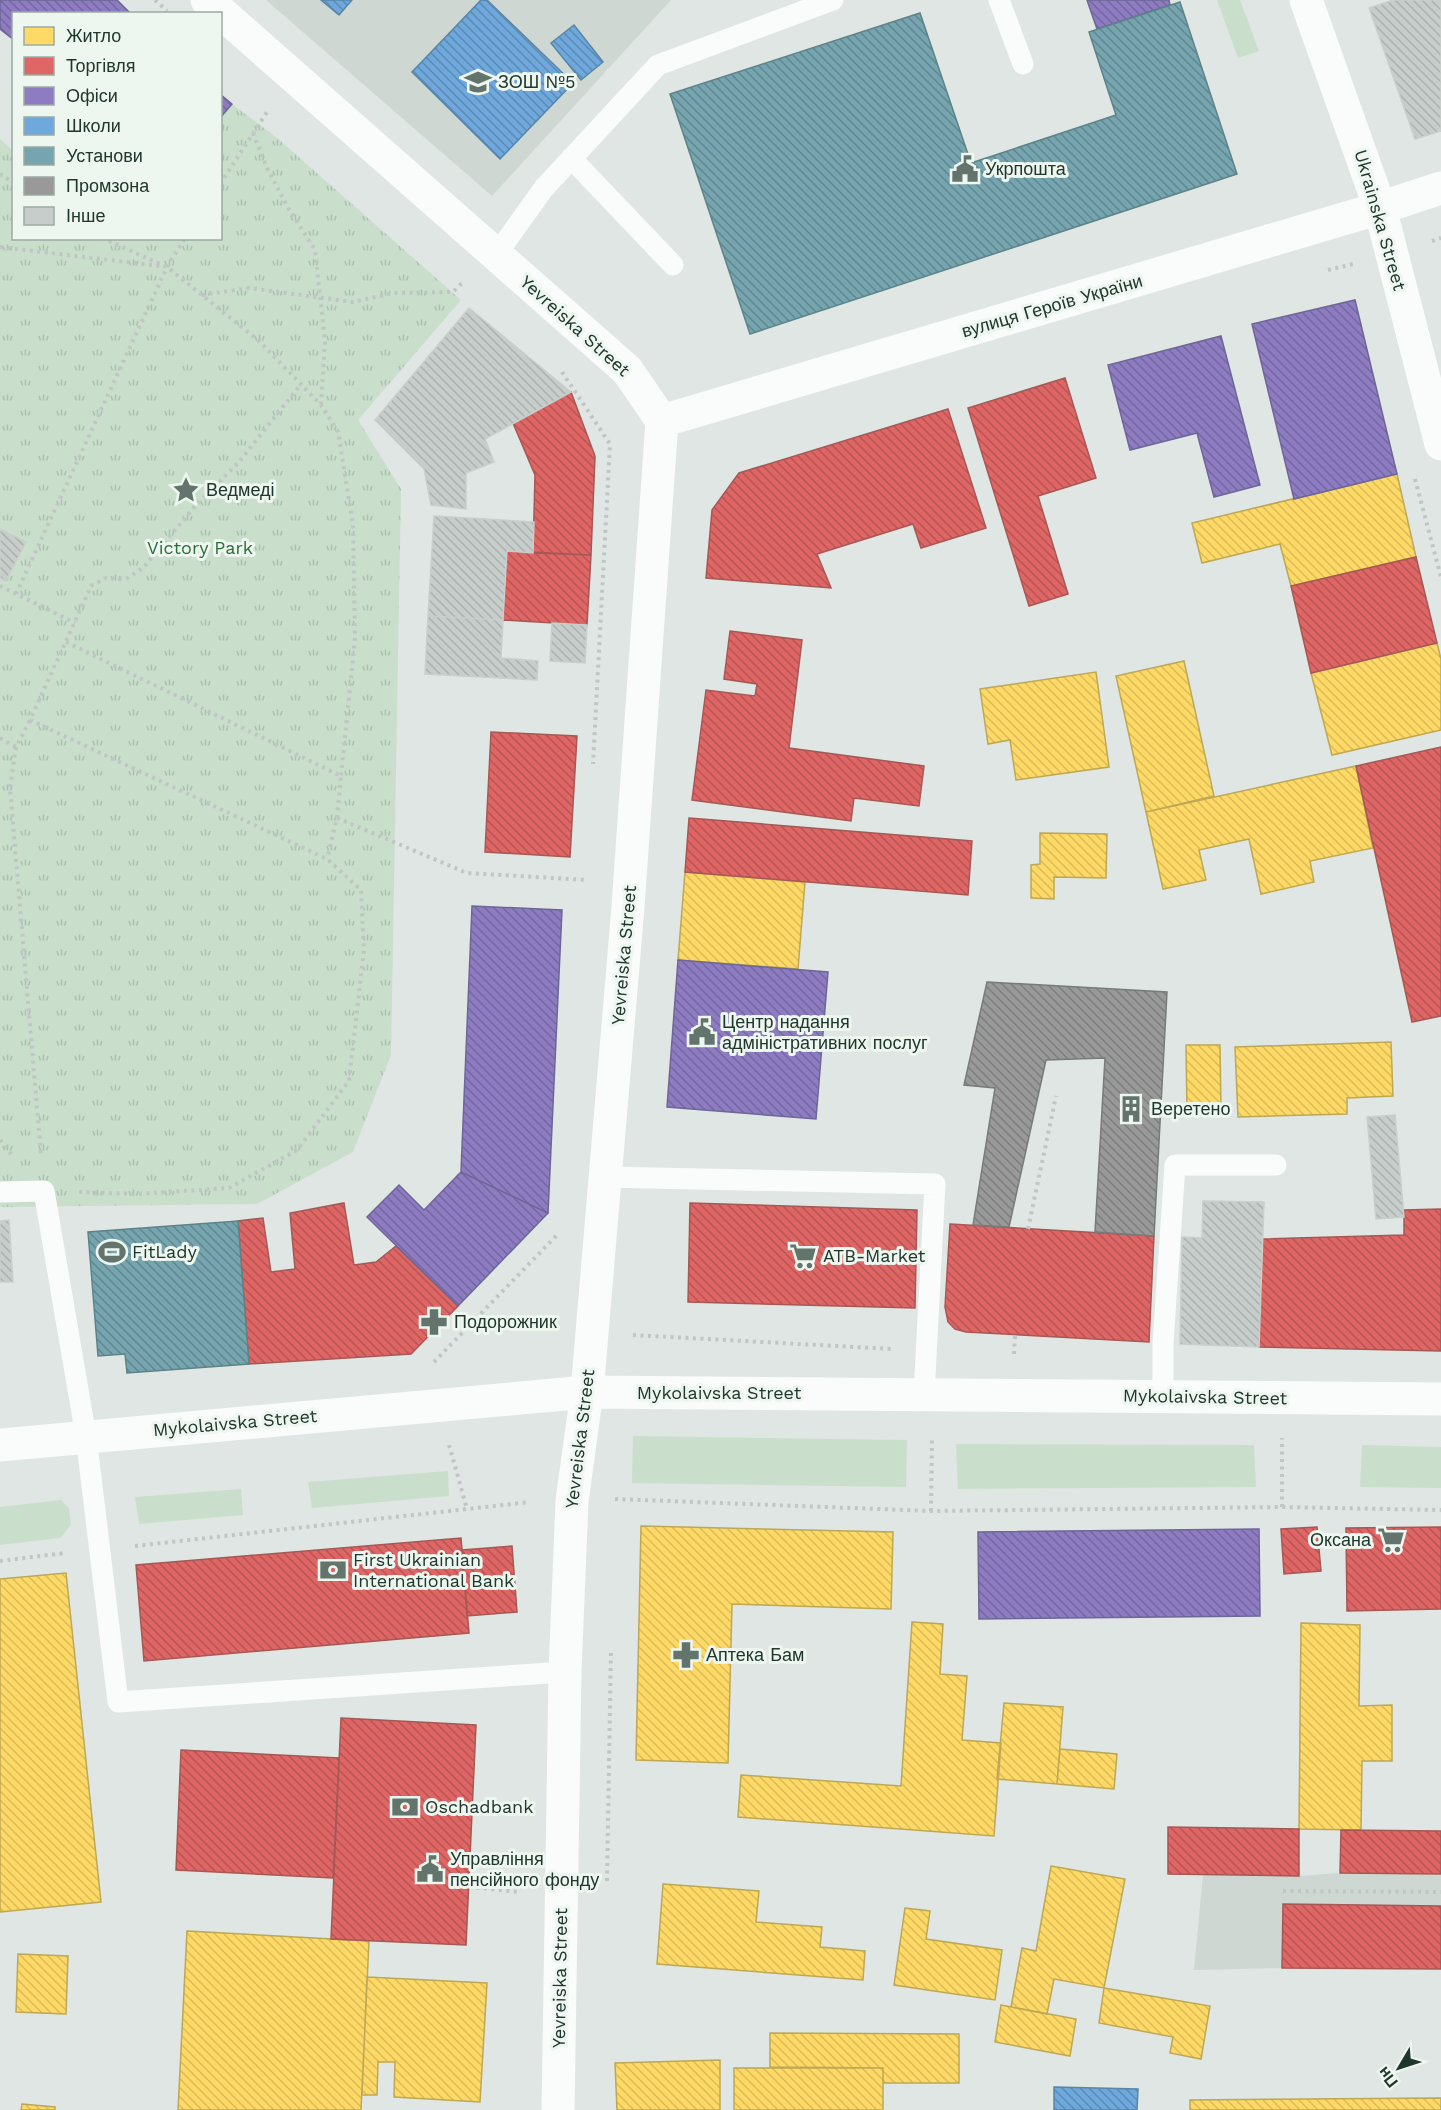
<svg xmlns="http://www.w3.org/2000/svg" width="1441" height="2110" viewBox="0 0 1441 2110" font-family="'Work Sans',sans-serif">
  <defs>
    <pattern id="park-tufts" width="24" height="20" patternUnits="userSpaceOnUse" patternTransform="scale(1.5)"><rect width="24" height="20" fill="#c9dfcc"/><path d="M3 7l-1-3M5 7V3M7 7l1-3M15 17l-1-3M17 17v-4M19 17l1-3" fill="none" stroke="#acc0b0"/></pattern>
    <pattern id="homes-back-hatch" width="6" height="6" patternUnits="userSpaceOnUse" patternTransform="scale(1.5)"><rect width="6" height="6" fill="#ffd966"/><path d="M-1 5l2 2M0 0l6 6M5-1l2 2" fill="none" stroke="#dabb59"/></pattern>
    <pattern id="shops-back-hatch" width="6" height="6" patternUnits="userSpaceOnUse" patternTransform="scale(1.5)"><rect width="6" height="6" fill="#e06666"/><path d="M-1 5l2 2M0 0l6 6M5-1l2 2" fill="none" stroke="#b55554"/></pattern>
    <pattern id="offices-back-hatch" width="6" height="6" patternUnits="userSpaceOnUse" patternTransform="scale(1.5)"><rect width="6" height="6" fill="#8e7cc3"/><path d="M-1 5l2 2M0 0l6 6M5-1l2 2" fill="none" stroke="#74669f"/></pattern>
    <pattern id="schools-back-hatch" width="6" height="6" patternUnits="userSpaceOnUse" patternTransform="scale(1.5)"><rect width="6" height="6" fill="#6fa8dc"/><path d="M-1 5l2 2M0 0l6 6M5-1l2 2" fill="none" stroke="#5b8ab3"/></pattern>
    <pattern id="public-back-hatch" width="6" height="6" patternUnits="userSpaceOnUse" patternTransform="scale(1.5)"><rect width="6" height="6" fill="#76a5af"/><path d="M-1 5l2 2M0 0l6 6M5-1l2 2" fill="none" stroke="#60878f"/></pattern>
    <pattern id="industry-back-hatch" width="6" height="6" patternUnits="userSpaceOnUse" patternTransform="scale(1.5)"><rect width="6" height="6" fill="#999"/><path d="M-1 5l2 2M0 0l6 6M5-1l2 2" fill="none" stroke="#7c7e7d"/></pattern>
    <pattern id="building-back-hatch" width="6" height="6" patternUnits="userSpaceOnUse" patternTransform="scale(1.5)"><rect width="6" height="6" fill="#c7cdca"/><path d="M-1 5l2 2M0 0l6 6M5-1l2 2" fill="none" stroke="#abb1ae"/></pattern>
  </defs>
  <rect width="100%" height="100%" fill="#e0e6e3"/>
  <!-- built -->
  <path fill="#ced7d2" d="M266 0H671L492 196Z
    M1340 1873 1441 1874V1969L1282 1968 1194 1970 1203 1875 1299 1876Z"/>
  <!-- green -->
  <path fill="#c9dfcc" d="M1217 0H1240L1259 51 1238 58Z
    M633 1436 907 1440 906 1487 632 1483Z
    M956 1444 1254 1445 1256 1487 958 1489Z
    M1362 1445 1441 1447V1488L1360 1487Z
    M448 1471 449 1496 312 1508 308 1482Z
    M241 1489 243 1515 139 1524 135 1497Z
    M61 1500 69 1508 71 1525 60 1538 0 1545V1507Z"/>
  <!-- park -->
  <path fill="url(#park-tufts)" d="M232 104 276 137 461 300 358 420 401 489 391 1055 353 1152 257 1204 0 1207V139L13 151 14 238H220L221 118Z"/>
  <!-- homes -->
  <path fill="url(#homes-back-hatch)" stroke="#bca855" stroke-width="1.5" d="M1397 474 1416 557 1291 586 1280 544 1202 563 1192 523Z
    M1437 643 1441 659V730L1332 755 1311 673Z
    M1184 661 1214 796 1146 812 1116 676Z
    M1096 672 1109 767 1016 780 1010 740 988 744 980 689Z
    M1356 766 1373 848 1310 861 1314 882 1261 894 1249 839 1199 850 1206 880 1163 889 1146 812Z
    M1040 833 1107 834 1106 878 1054 877V899L1031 898V865L1040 864Z
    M685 872 805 882 798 969 678 960Z
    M1391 1042 1393 1096 1347 1098V1114L1238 1117 1235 1047Z
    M1186 1045H1220L1221 1113 1187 1114Z
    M641 1526 893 1532 891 1609 732 1604 728 1763 636 1760Z
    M66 1573 101 1902 0 1912V1579Z
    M912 1622 943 1624 940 1674 967 1676 962 1740 1001 1743 994 1836 738 1817 741 1775 901 1786Z
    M1301 1623 1360 1625 1359 1706 1392 1705V1761H1362L1361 1830 1299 1829Z
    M1004 1703 1063 1707 1057 1784 997 1779Z
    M1060 1749 1117 1754 1114 1789 1057 1784Z
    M1051 1866 1125 1879 1104 1988 1054 1979 1047 2014 1011 2007 1022 1948 1036 1951Z
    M663 1884 759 1891 756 1922 822 1927 820 1947 865 1951 863 1980 657 1964Z
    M905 1908 930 1911 926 1939 1002 1950 995 2000 894 1985Z
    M187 1931 369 1941 361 2110H178Z
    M18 1954 68 1956 66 2014 16 2012Z
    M367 1977 487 1983 480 2102 394 2097 395 2062H378L377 2095H362Z
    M1104 1988 1210 2006 1201 2059 1170 2053 1173 2037 1099 2023Z
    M1001 2005 1076 2019 1070 2056 995 2042Z
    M770 2033 959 2034V2083H883V2068L770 2067Z
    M720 2060V2110H617L615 2063Z
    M734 2068H883V2110H734Z
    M1441 2098V2110H1190V2100Z
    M22 2104 55 2107V2110H21Z"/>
  <!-- shops -->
  <path fill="url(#shops-back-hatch)" stroke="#a65855" stroke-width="1.5" d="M1065 378 1096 478 1038 496 1068 594 1029 606 968 408Z
    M571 392 595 456 591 555 533 553 535 475 513 423Z
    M948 409 986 528 921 548 913 524 817 554 831 588 706 578 712 510 739 473Z
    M507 551 591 555 587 625 503 620Z
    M1416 557 1437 643 1311 673 1291 586Z
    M730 631 802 640 789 748 924 766 919 806 854 798 851 821 692 800 706 690 755 696 757 684 724 679Z
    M491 732 577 736 570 857 485 852Z
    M1441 747V1016L1412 1022 1356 766Z
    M689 818 972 841 968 895 685 872Z
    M344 1203 354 1265 376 1262 396 1246 458 1306 411 1354 249 1364 238 1221 263 1218 271 1272 295 1269 290 1213Z
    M690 1203 917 1210 915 1308 688 1302Z
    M1441 1209V1351L1259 1347 1262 1239 1404 1235V1210Z
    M950 1224 1154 1236 1149 1342 966 1332 955 1329 948 1322 945 1307Z
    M1317 1527 1321 1571 1284 1574 1281 1529Z
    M1441 1527V1609L1347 1611 1346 1528Z
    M461 1538 469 1633 144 1661 136 1565Z
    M512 1546 517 1612 467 1616 462 1550Z
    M341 1718 476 1725 466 1945 331 1939Z
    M181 1750 339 1758 333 1878 176 1870Z
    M1168 1827 1299 1829V1876L1168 1874Z
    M1341 1830 1441 1831V1874L1340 1873Z
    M1283 1904 1441 1906V1969L1282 1968Z"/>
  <!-- offices -->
  <path fill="url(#offices-back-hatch)" stroke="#6d6796" stroke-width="1.5" d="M0 0H117L131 14H14V40L0 29Z
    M1087 0H1169L1170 5 1097 29Z
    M220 94 232 104 220 118Z
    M1355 300 1397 474 1294 499 1252 324Z
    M1221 336 1260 485 1214 497 1197 433 1130 450 1108 365Z
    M472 906 562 910 548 1213 461 1172Z
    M678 960 828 972 816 1119 667 1107Z
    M461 1172 548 1213 458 1306 367 1217 399 1185 424 1210Z
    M1259 1529 1260 1616 979 1619 978 1532Z"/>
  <!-- schools -->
  <path fill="url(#schools-back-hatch)" stroke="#5786a8" stroke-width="1.5" d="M321 0H352L339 15Z
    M481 0H487L573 83 500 159 412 72Z
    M574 25 603 62 581 80 551 43Z
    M1054 2087 1138 2089 1137 2110H1054Z"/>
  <!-- public -->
  <path fill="url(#public-back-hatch)" stroke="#5c8488" stroke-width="1.5" d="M1180 2 1237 174 750 334 670 94 920 13 971 163 1116 115 1089 32Z
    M238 1221 249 1364 127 1373 125 1354 98 1356 88 1232Z"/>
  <!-- industry -->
  <path fill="url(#industry-back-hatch)" stroke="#757c79" stroke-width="1.5" d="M987 982 1167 992 1154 1236 1095 1232 1105 1058 1046 1060 1009 1227 973 1225 995 1088 964 1085Z"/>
  <!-- building -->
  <path fill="url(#building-back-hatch)" stroke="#c9cfcb" stroke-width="1.5" d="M1393 0H1441V131L1415 139 1369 8Z
    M469 308 571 392 485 439 494 462 466 473V509L431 505 424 469 375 420Z
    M434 516 534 522 533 553 507 551 503 620 428 616Z
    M0 529 26 542 6 581 0 578Z
    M428 616 503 620 501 658 538 661 537 680 425 674Z
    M552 623 587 625 585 663 550 661Z
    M1395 1115 1404 1217 1376 1219 1367 1117Z
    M1203 1201 1264 1202 1259 1347 1180 1344 1182 1237 1202 1238Z
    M9 1220 13 1282H0V1221Z"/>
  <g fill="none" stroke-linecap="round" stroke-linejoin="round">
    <!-- path -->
    <path stroke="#bfc6c3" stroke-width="4" stroke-dasharray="3 4.5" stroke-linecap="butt" d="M155 0 167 11
      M253 133 267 168 287 206 315 250 325 341 321 404
      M0 174 14 183
      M220 184 269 109
      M102 238 167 267 259 341 321 405 338 432 353 525 355 638 341 776
      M1432 241 1441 238
      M0 247 160 266
      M1328 270 1353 264
      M202 295 249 288 353 302 393 293 453 292 463 282
      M562 372 610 444 593 764
      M1415 479 1441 577
      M0 586 75 623
      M16 594 167 267 185 238
      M66 642 341 776 337 818 327 859
      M0 738 16 747 30 720
      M16 747 10 788 41 1155
      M337 818 467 873 587 880
      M0 1140 13 1156
      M79 1192 136 1194 229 1188 297 1150 349 1081 364 950 361 890 327 859 30 720 91 586 106 578 126 579 143 568 196 505 239 462 301 384
      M1028 1229 1056 1096
      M633 1335 892 1349
      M1014 1354 1015 1336
      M434 1362 558 1234
      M449 1445 467 1509
      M615 1499 931 1511 1282 1507 1441 1510
      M1282 1507V1438
      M931 1511 932 1436
      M135 1546 530 1502
      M0 1561 65 1553
      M607 1881 611 1649
      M469 1887 519 1892
      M1283 1891 1441 1892"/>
    <!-- service -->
    <path stroke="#fafbfb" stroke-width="21" d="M999 0 1023 64
      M571 158 673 265
      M496 255 544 188 658 65 833 0
      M605 1177 935 1184 924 1395
      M0 1192 44 1191 86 1436 118 1702 565 1672
      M1163 1397V1344L1175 1165H1276"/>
    <!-- minor -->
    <path stroke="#fafbfb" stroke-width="33" d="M207 0 627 370 662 421 628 907 587 1392 572 1501 565 1672 558 2110
      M662 421 1380 208
      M0 1445 587 1392 1441 1399"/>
    <!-- tertiary -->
    <path stroke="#fafbfb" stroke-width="33" d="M1306 0 1380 208 1441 444
      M1380 208 1441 188"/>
  </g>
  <!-- icons -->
  <defs>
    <symbol id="school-bare" viewBox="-9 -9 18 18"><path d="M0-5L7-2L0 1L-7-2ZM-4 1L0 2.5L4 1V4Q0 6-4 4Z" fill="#63746d" stroke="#eef6f0" stroke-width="2.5" paint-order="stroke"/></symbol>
    <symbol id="civic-bare" viewBox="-9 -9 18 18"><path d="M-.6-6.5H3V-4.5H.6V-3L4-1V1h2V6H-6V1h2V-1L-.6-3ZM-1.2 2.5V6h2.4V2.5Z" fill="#63746d" stroke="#eef6f0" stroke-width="2.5" paint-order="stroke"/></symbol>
    <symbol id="sight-bare" viewBox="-9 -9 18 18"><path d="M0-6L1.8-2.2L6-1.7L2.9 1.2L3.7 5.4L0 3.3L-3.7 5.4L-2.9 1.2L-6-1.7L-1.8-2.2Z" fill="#63746d" stroke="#eef6f0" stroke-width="2.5" paint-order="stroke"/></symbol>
    <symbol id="building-bare" viewBox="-9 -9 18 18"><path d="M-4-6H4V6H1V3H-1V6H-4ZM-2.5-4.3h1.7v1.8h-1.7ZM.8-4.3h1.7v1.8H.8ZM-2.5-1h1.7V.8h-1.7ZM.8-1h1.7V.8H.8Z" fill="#63746d" stroke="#eef6f0" stroke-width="2.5" paint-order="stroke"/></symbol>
    <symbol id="stadium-bare" viewBox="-9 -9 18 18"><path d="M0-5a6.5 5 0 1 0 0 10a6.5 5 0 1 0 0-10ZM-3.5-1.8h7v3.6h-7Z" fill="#63746d" stroke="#eef6f0" stroke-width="2.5" paint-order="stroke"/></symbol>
    <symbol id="supermarket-bare" viewBox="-9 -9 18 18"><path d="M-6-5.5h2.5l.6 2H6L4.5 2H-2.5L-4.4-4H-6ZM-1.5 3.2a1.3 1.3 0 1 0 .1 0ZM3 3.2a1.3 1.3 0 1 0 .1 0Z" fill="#63746d" stroke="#eef6f0" stroke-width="2.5" paint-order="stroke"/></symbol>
    <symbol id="pharmacy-bare" viewBox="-9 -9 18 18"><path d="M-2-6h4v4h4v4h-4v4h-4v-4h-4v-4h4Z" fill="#63746d" stroke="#eef6f0" stroke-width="2.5" paint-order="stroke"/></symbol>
    <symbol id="bank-bare" viewBox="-9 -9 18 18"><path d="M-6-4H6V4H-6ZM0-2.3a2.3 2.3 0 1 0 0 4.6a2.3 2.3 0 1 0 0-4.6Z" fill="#63746d" stroke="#eef6f0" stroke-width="2.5" paint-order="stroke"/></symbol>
  </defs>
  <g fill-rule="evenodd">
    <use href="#school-bare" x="459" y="63" width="38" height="38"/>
    <use href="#civic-bare" x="946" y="150" width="38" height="38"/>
    <use href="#sight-bare" x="167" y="471" width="38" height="38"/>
    <use href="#civic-bare" x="683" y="1013" width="38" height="38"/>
    <use href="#building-bare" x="1112" y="1090" width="38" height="38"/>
    <use href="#stadium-bare" x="93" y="1233" width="38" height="38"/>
    <use href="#supermarket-bare" x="784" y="1237" width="38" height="38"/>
    <use href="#pharmacy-bare" x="415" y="1303" width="38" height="38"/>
    <use href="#supermarket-bare" x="1372" y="1521" width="38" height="38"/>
    <use href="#bank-bare" x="314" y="1551" width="38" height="38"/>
    <use href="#pharmacy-bare" x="667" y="1636" width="38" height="38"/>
    <use href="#bank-bare" x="386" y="1788" width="38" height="38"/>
    <use href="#civic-bare" x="411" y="1850" width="38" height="38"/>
  </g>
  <g text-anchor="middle" stroke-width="6" stroke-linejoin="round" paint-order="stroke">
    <!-- poi labels -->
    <g font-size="18" fill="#20372d" stroke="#eef6f0" text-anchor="start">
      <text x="498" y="88">ЗОШ №5</text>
      <text x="985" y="175">Укрпошта</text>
      <text x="206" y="496">Ведмеді</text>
      <text x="722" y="1028">Центр надання<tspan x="722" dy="21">адміністративних послуг</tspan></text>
      <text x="1151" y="1115">Веретено</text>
      <text x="132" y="1258">FitLady</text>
      <text x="823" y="1262">ATB-Market</text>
      <text x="454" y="1328">Подорожник</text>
      <text x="1371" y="1546" text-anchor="end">Оксана</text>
      <text x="353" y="1566">First Ukrainian<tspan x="353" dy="21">International Bank</tspan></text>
      <text x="706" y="1661">Аптека Бам</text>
      <text x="425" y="1813">Oschadbank</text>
      <text x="450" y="1865">Управління<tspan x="450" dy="21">пенсійного фонду</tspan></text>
    </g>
    <!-- street labels -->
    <g font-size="18" fill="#20372d" stroke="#eef6f0">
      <text transform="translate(1380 220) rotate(74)" y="6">Ukrainska Street</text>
      <text transform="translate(1052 306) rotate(-16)" y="6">вулиця Героїв України</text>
      <text transform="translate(575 326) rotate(42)" y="6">Yevreiska Street</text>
      <text transform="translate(624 955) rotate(-85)" y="6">Yevreiska Street</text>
      <text x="719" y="1399">Mykolaivska Street</text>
      <text transform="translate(1205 1397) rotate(1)" y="6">Mykolaivska Street</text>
      <text transform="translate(235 1423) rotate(-5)" y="6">Mykolaivska Street</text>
      <text transform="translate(580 1439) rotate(-83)" y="6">Yevreiska Street</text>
      <text transform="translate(560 1978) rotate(-89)" y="6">Yevreiska Street</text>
    </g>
    <!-- park labels -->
    <g font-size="18" fill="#2c6c39" stroke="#eef6f0">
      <text x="200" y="554">Victory Park</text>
    </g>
  </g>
  <!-- legend -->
  <rect x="12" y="12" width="210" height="228" fill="#eef6f0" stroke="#9caaa2" stroke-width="1.5"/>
  <rect x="24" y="27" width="30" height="18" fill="#ffd966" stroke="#9caaa2" stroke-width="1.5"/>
  <text x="66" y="42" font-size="18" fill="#20372d">Житло</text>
  <rect x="24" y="57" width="30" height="18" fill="#e06666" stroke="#9caaa2" stroke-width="1.5"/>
  <text x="66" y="72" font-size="18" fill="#20372d">Торгівля</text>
  <rect x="24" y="87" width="30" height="18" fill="#8e7cc3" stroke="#9caaa2" stroke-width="1.5"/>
  <text x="66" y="102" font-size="18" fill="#20372d">Офіси</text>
  <rect x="24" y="117" width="30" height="18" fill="#6fa8dc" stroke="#9caaa2" stroke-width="1.5"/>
  <text x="66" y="132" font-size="18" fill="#20372d">Школи</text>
  <rect x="24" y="147" width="30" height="18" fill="#76a5af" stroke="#9caaa2" stroke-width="1.5"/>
  <text x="66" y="162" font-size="18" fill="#20372d">Установи</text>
  <rect x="24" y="177" width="30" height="18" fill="#999999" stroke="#9caaa2" stroke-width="1.5"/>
  <text x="66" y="192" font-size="18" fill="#20372d">Промзона</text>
  <rect x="24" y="207" width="30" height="18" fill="#c7cdca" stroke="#9caaa2" stroke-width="1.5"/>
  <text x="66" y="222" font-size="18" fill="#20372d">Інше</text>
  <!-- north arrow -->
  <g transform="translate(1399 2068) rotate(231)" stroke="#eef6f0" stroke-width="4.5" paint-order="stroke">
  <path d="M0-4.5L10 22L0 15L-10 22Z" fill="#20372d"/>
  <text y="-9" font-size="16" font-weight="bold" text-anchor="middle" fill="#20372d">Пн</text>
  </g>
</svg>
